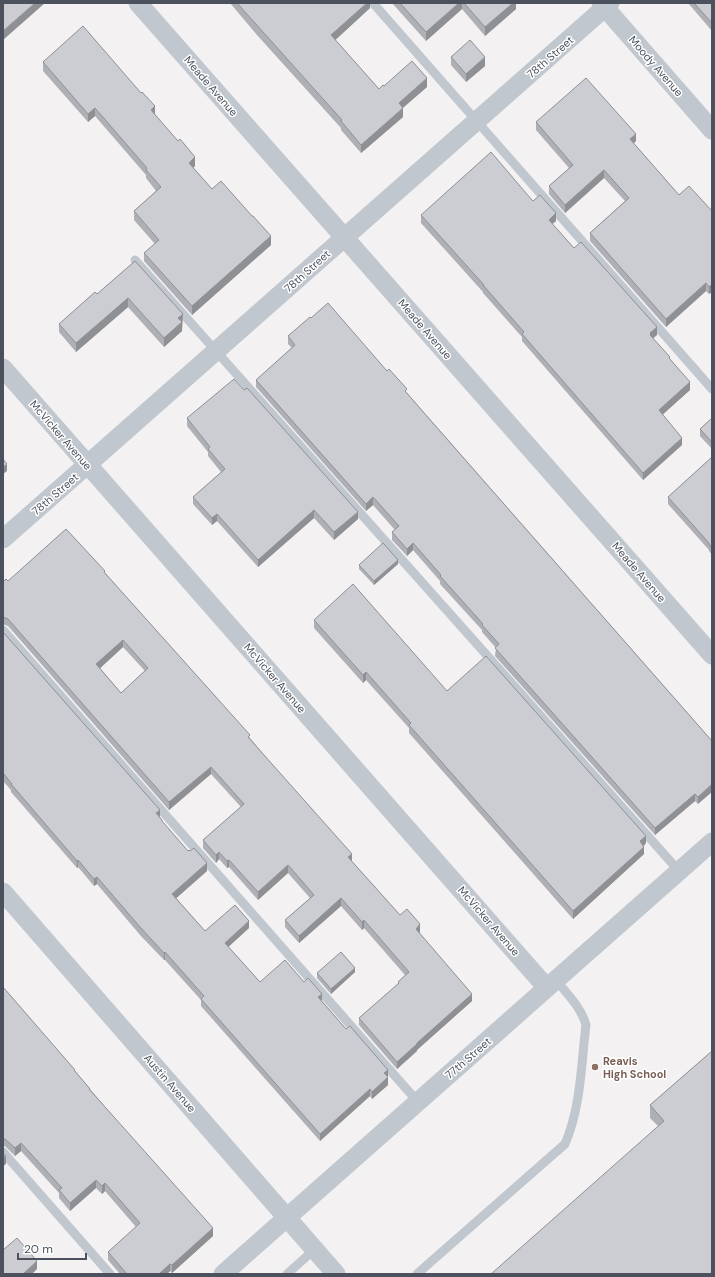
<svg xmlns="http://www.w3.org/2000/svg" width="715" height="1277" viewBox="0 0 715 1277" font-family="'DM Sans',sans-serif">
  <rect width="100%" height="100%" fill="#f3f1f1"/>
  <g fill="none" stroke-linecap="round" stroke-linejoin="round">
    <!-- lane -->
    <path stroke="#c1c7ce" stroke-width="9" d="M373 3 712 389
      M135 260 679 871
      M3 630 418 1102
      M3 1152 110 1274
      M287 1274 315 1249
      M417 1274 565 1144C581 1107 581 1065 586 1025 581 1007 567 994 556 980"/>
    <!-- street -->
    <path stroke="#c1c7ce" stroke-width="19" d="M138 3 712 655
      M601 3 712 130
      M3 368 547 988
      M3 539 610 3
      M3 892 336 1274
      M223 1274 712 842"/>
  </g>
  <!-- wall -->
  <path fill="#afb0b5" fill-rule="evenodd" d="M230 3H370V8L335 40 379 89 384 86 427 87 403 108V117L361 153 341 130V128L257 35Z
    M392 3H516V9L485 36 462 9 426 41Z
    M688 3H712V31Z
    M451 57 485 66 466 82 451 65Z
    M43 62 155 115 195 166 193 168 212 189 271 245 192 315 144 261V253L155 244 134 220V211L156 191 146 178V175L95 116 88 122 43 71Z
    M536 122 636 141 633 143 679 195 712 211V292L709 294 706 291 666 327 590 241V233L625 201 604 178 565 213 549 194V186L569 168 536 130Z
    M531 199 556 221 552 224 574 248 657 335 653 338 670 359 690 390 662 414 682 445 643 480 522 341V337L483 293V292L421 223V215Z
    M135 261 183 323H182V331L164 347 128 307 76 352 59 332V324L97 294Z
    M311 318 407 393 712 741 698 804 695 801 655 835 495 656 496 648 482 632V630L440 584V581L413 550 407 556 392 540V532L395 530 373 505 366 511 256 387V380L292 348 288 344V336Z
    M244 390 358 519 334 540 314 518 258 567 217 521 212 525 193 504V497L221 472 208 456V452L187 426V418Z
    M712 418V449L700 436V429Z
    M712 457V555L709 551V550L668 504V497Z
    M398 564 374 585 359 569V565Z
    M105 573 250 738 352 862 400 915 420 932 419 933 472 1001 417 1050V1051L397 1069 359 1025V1018L398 984V982L405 975 364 928 362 930 341 906 299 943 285 927V920L310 898 288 873 258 900 229 867 227 868 219 859 216 863 203 848V840L241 807 211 774 169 810 8 626 3 624V582L8 581ZM123 647 145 671 121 693 100 668Z
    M314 620 447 691 646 843 644 846V854L573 919 409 733V728L366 680 363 683 314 628Z
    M3 632 160 817 162 822 188 851 207 871 176 898 205 931 249 928 228 947 260 982H304L322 1001 388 1077V1085L372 1099 370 1096 320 1141 201 1006V1000L165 960H164L140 935 97 884 94 886 78 867 77 868 11 792V790L3 781Z
    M355 972 331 994 317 978V973Z
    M3 987 75 1071 213 1236 172 1273 170 1271 167 1274H120L108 1260V1252L136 1227 105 1191 102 1194 96 1188 70 1211 59 1198V1193L21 1151 15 1156 5 1146 3 1147Z
    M712 1051V1274L658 1126 650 1118V1105Z"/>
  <!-- shaded-wall -->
  <path fill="#8f9094" d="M35 3H45L3 40V31Z
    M367 3H370V8L331 44V35Z
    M459 3H462V9L426 41V32Z
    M513 3H516V9L485 36V27Z
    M485 57V66L466 82V74Z
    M427 78V87L399 111V103Z
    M155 106V115L151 110Z
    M95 108V116L88 122V114Z
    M403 108V117L361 153V145Z
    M636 134V141L630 147V139Z
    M195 157V166L189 171V163Z
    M604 170V178L565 213V205Z
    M556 213V221L549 227V220Z
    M271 236V245L192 315V306Z
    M706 283V291L666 327V319Z
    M712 284V292L709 294V287Z
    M128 298V307L76 352V343Z
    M183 314 182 331 164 347V338L178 318Z
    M657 327V335L651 340 650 333Z
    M690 382V390L659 418V410Z
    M682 438V445L643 480V473Z
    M7 464V471L3 474V467Z
    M373 497V505L366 511V504Z
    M314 510V518L258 567V560Z
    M358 512V519L334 540V532Z
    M217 514V521L212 525V518Z
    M413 543V550L407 556V549Z
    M398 560V564L374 585V581Z
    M123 640V647L96 672V664Z
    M366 672V680L363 683V675Z
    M211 767V774L169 810V802Z
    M712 784V792L698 804V797Z
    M695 794V801L655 835V828Z
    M160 810V817L156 813Z
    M646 836V843L640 849V841Z
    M644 847V854L573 919V911Z
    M219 852V859L216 863V855Z
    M352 854V862L348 857Z
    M78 860V867L77 868V861Z
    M229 860V867L227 868V861Z
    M207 863V871L172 902V894Z
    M288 865V873L258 900V892Z
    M97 877V884L94 886V879Z
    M341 898V906L299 943V936Z
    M364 920V928L362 930V922Z
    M249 921V928L225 950V943Z
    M420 924V932L416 936V929Z
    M165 952V960H164V953Z
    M355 968V972L331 994V989Z
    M322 994V1001L318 997Z
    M472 994V1001L417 1050V1051L397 1069V1062L417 1043Z
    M388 1070V1085L372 1099V1092L384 1073Z
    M370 1089V1096L320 1141V1134Z
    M21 1143V1151L15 1156V1148Z
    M6 1156V1164L3 1166V1158Z
    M96 1180V1188L70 1211V1203Z
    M105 1183V1191L102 1194V1186Z
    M213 1228V1236L172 1273V1265Z
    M37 1261V1269L32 1274H23Z
    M170 1264V1271L167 1274H159Z"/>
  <!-- building -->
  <path fill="#cccdd3" stroke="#8f9094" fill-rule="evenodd" d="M3 3H35L3 31Z
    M237 3H367L331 35 379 89 383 85 384 86 412 61 427 78 399 103 403 108 361 145 341 121 342 120Z
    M400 3H459L426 32Z
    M464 3H513L485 27Z
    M694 3H712V23Z
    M83 26 141 93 142 92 155 106 151 110 178 141 180 139 195 157 189 163 212 189 221 181 252 216H253L271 236 192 306 144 253 159 240 134 211 161 187 146 170 147 168 95 108 88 114 43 62Z
    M470 40 485 57 466 74 451 57Z
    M586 78 636 134 630 139 679 195 689 186 712 211V284L709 287 706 283 666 319 590 233 629 198 604 170 565 205 549 186 573 165 536 122Z
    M491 152 531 199 533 201 540 195 556 213 549 220 574 248 581 242 657 327 650 333 651 334 650 335 670 357 669 358 690 382 659 410 682 438 643 473 522 334 524 332 483 285H484L421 215Z
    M135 261 183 314 178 318 182 322 164 338 128 298 76 343 59 324 95 292 97 294Z
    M328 303 387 371 389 369 407 389 405 391 425 414 712 741V784L698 797 695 794 655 828 495 648 499 644 482 625 483 624 440 576 441 575 413 543 407 549 392 532 399 526 373 497 366 504 256 380 295 345 288 336 310 317 311 318Z
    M234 379 244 390 247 388 358 512 334 532 314 510 258 560 217 514 212 518 193 497 225 469 208 449 210 447 187 418Z
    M712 418V442L700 429Z
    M712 457V548L709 544V543L668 497Z
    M3 459 7 464 3 467Z
    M66 529 105 571 104 572 250 735 248 737 352 854 348 857 400 915 407 909 420 924 416 929 472 994 417 1043V1044L397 1062 359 1018 399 983 398 982 409 972 364 920 362 922 341 898 299 936 285 920 314 895 288 865 258 892 229 860 227 861 219 852 216 855 203 840 244 804 211 767 169 802 8 619 3 617V582L6 579 8 581ZM123 640 148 668 121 693 96 664Z
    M383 543 398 560 374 581 359 565Z
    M353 584 447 691 486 656 646 836 640 841 644 847 573 911 409 725 411 723 366 672 363 675 314 620Z
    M3 632 160 810 156 813 162 820V821L188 851 189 850 190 851 194 848 207 863 172 894 205 931 235 905 249 921 225 943 260 982 285 960 304 982 308 978 322 994 318 997 346 1029 350 1026 388 1070 384 1073 388 1077 372 1092 370 1089 320 1134 201 999 204 996 165 952 164 953 140 927 97 877 94 879 78 860 77 861 11 784H12L3 773Z
    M341 952 355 968 331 989 317 973Z
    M3 987 75 1070H74L90 1089H89L213 1228 172 1265 170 1264 159 1274H127L108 1252 140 1223 105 1183 102 1186 96 1180 70 1203 59 1190 62 1188 21 1143 15 1148 5 1139H3Z
    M712 1051V1274H491L664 1121 650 1105Z
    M3 1153 6 1156 3 1158Z
    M17 1238 37 1261 23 1274H3V1250Z"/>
  <!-- markers -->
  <circle fill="#8d6e63" stroke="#fff" stroke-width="1.5" cx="595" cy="1067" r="4"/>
  <g text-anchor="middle" stroke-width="3" stroke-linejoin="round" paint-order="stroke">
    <!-- street labels -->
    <g font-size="11" fill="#4b525d" stroke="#fff">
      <text transform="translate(550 57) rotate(-41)" y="4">78th Street</text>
      <text transform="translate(656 66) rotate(49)" y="4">Moody Avenue</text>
      <text transform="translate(211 86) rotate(49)" y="4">Meade Avenue</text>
      <text transform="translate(307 271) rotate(-42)" y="4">78th Street</text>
      <text transform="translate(425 329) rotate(49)" y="4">Meade Avenue</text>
      <text transform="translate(61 435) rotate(49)" y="4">McVicker Avenue</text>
      <text transform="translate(55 494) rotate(-41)" y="4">78th Street</text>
      <text transform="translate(639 572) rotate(49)" y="4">Meade Avenue</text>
      <text transform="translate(275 678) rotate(49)" y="4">McVicker Avenue</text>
      <text transform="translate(489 921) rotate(49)" y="4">McVicker Avenue</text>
      <text transform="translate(468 1058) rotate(-41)" y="4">77th Street</text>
      <text transform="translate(170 1083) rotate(49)" y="4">Austin Avenue</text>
    </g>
    <!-- education labels -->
    <g font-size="11" font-weight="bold" fill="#785e54" stroke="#fff" text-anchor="start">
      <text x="603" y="1065">Reavis<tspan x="603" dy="13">High School</tspan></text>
    </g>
  </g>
  <!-- border -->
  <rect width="715" height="1277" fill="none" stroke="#4b525d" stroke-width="8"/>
  <!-- scale -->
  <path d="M18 1253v6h68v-6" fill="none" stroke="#4b525d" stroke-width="2"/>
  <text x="24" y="1253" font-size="12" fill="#4b525d" stroke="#ffffff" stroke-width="3" paint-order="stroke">20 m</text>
</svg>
